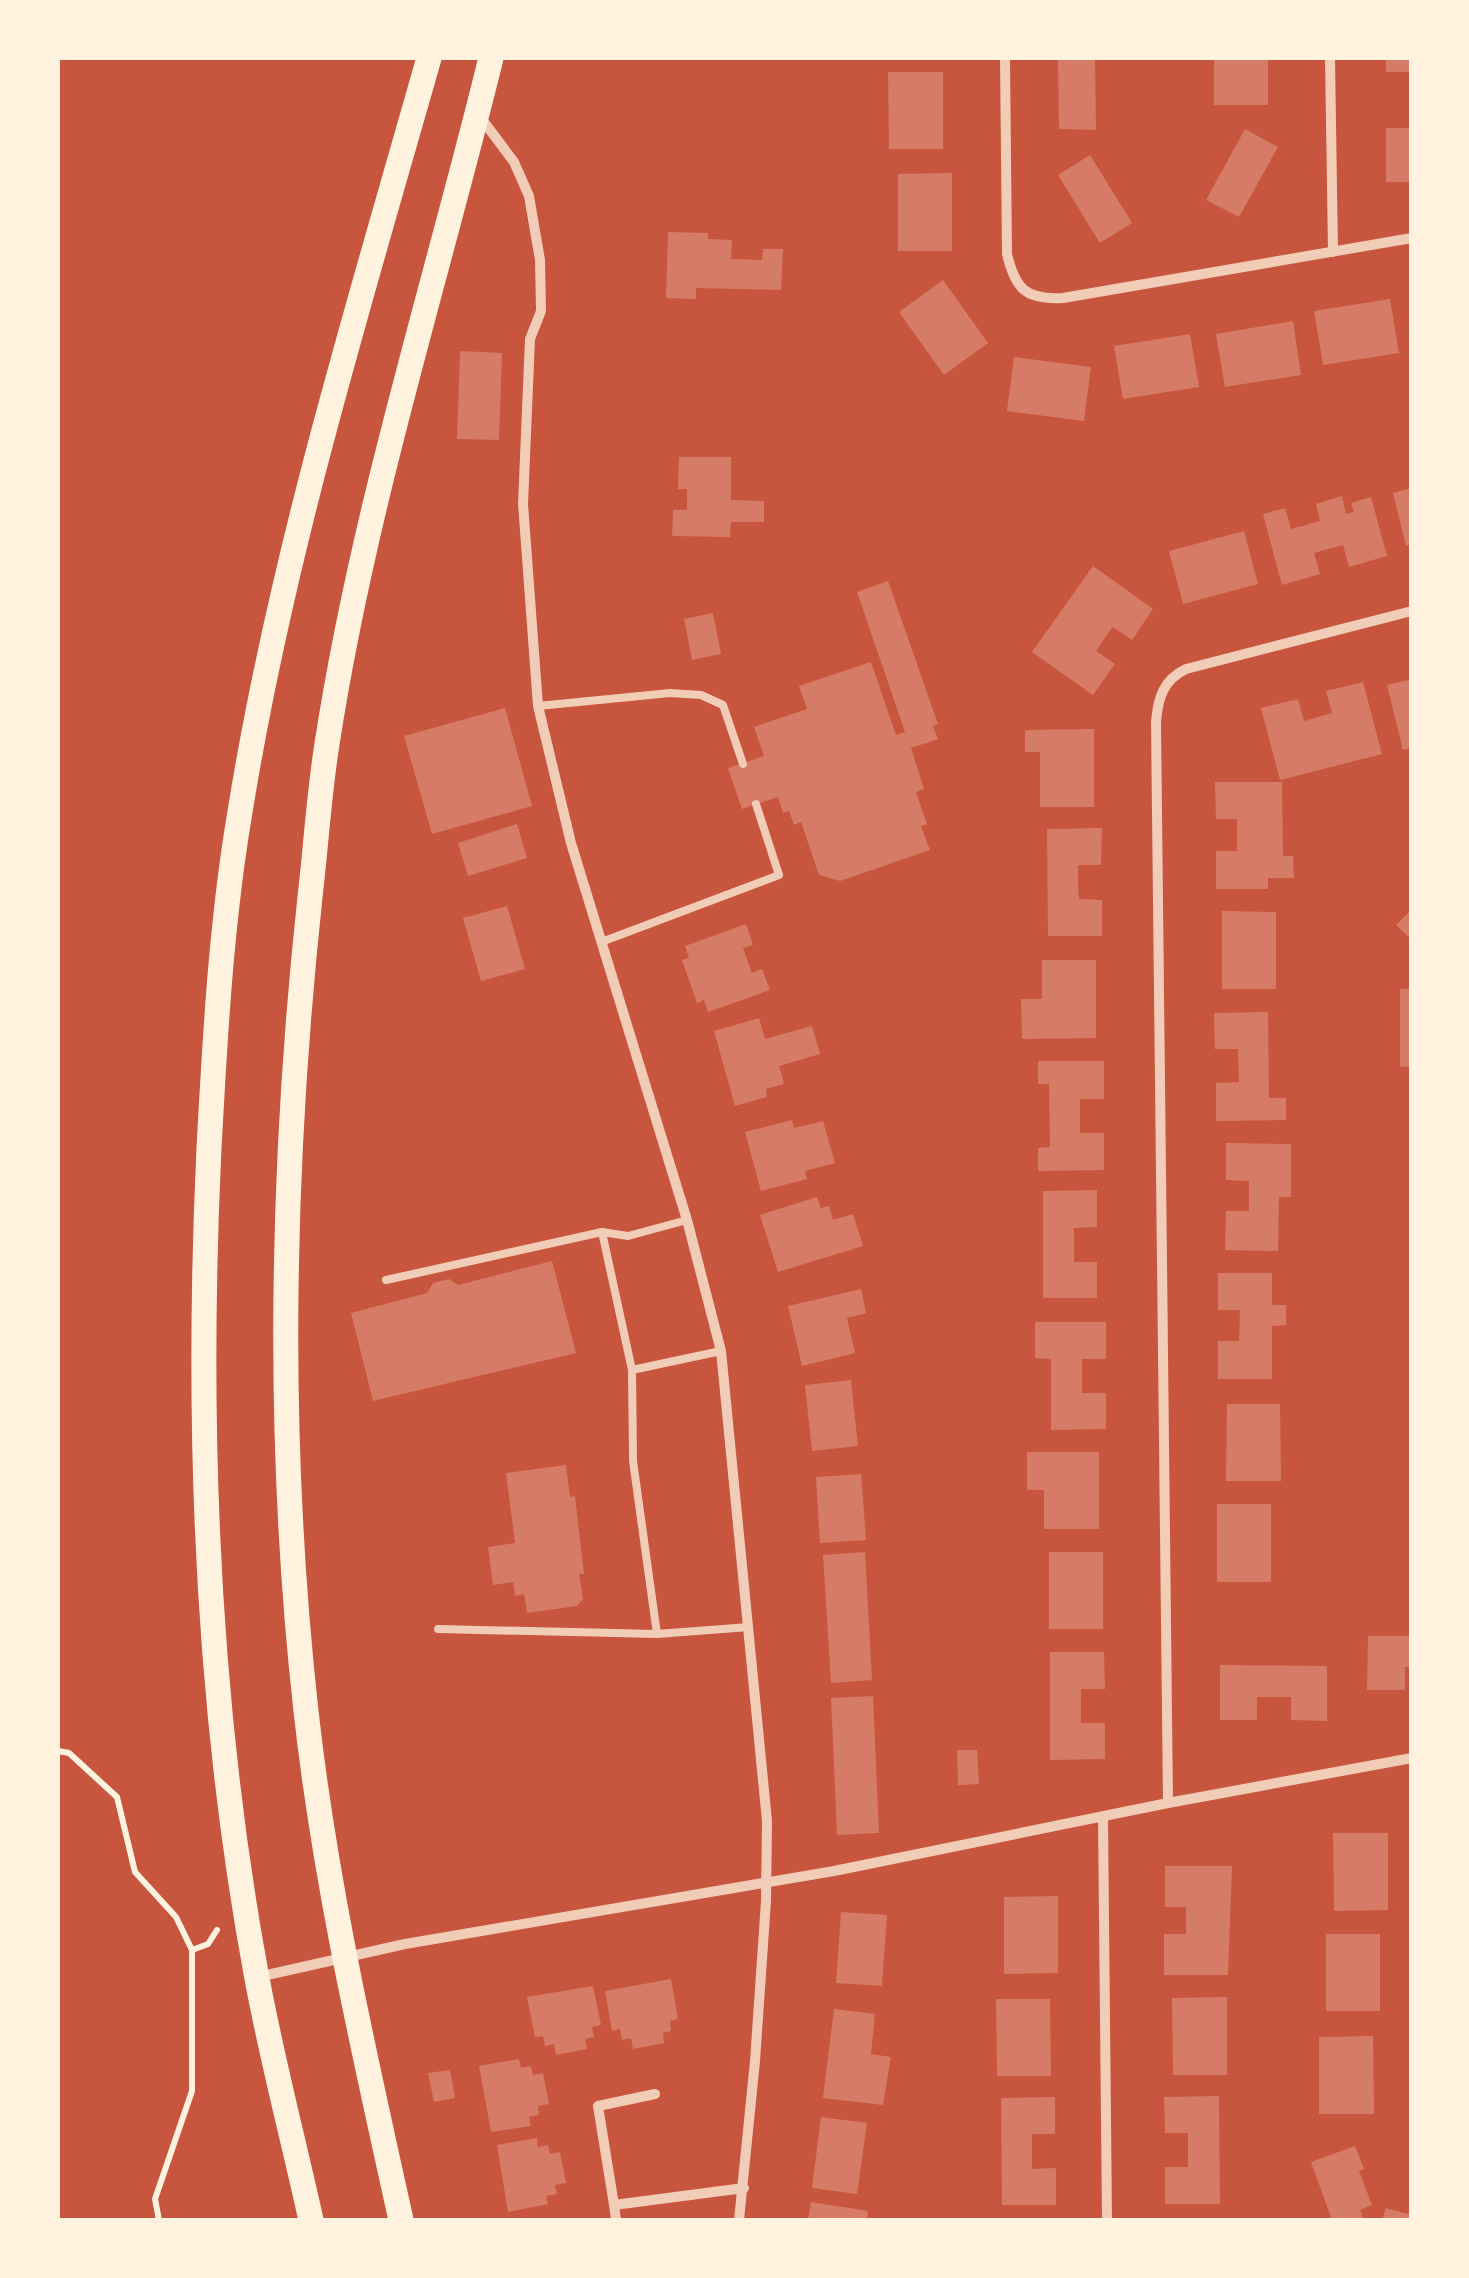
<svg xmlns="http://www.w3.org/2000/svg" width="1469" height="2278" viewBox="0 0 1469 2278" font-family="'Fira Sans',sans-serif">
  <rect width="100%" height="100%" fill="#c8553d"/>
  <!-- building -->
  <path fill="#d67c66" d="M1058 58H1095L1096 130 1059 129Z
    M1214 58H1268V105H1214Z
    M1386 58H1412V72H1386Z
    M888 72H943V149H889Z
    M1386 128H1412V182H1386Z
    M1245 129 1278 147 1239 217 1206 200Z
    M1090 155 1132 223 1100 243 1058 175Z
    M952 173V251H898V174Z
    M668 232 708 233V239L732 240 731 259 762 260 763 249H783L781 290 696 288V299L666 298Z
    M943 280 988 343 944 375 899 312Z
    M1390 299 1399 353 1323 365 1314 311Z
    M1293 321 1301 375 1225 387 1216 334Z
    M1190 334 1199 387 1123 399 1114 346Z
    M460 351 502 353 499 440 457 439Z
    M1014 357 1091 367 1084 421 1007 411Z
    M679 457H731V500L764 501V522H731L730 537 672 536 673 510H687V489H678Z
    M1412 488V544L1406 546 1393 493Z
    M1342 496 1346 514 1354 512 1351 503 1371 497 1387 556 1349 567 1343 545 1314 553 1320 574 1282 585 1263 514 1285 508 1291 529 1320 521 1316 504Z
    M1244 531 1258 584 1183 604 1169 551Z
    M1093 566 1153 609 1132 640 1113 627 1104 639 1096 651 1115 664 1093 695 1032 652Z
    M888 581 938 724 933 726 938 739 911 748 924 789 916 792 927 824 921 826 930 850 840 881 819 875 801 822 794 825 789 811 783 813 778 797 742 809 728 768 764 756 754 727 807 709 799 686 871 662 896 735 905 732 857 592Z
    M713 613 721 654 692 660 684 619Z
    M1412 679V748L1403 750 1387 685Z
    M1363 682 1382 754 1280 780 1261 708 1298 699 1304 721 1332 713 1326 691Z
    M505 708 532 806 432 834 404 736Z
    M1094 729V807H1040V752H1025V730Z
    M1215 782H1282L1283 856H1293L1294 878H1268V889H1216V851H1237V819H1216Z
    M517 824 527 858 468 876 458 843Z
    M1102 828 1101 865H1078V882L1079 899 1102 900V936H1048L1047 829Z
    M507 906 525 969 481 981 463 918Z
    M1412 909V940L1396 925Z
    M1222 911 1276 912V989H1222Z
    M746 924 753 945 743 948 752 973 762 969 770 990 708 1012 704 1000 697 1003 682 960 689 958 685 946Z
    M1042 960H1096V1038L1022 1039 1021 999H1042Z
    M1400 989H1412V1066L1400 1067Z
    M1268 1012 1269 1098H1286V1120L1216 1121V1083L1239 1082 1238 1049H1215L1214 1013Z
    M759 1018 765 1039 812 1026 820 1054 779 1066 784 1084 766 1089 767 1097 735 1106 714 1031Z
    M1038 1061H1104V1099H1080V1133H1104V1170L1038 1171V1148L1050 1147 1049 1084H1038Z
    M792 1120 794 1128 823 1121 835 1163 805 1171 807 1179 761 1191 745 1132Z
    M1226 1143 1291 1144V1197H1279L1278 1251 1225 1250 1226 1211H1249V1181L1226 1180Z
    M1097 1190V1227L1074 1228V1262H1097V1298H1043V1191Z
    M817 1197 821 1208 829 1206 833 1220 853 1214 863 1246 778 1272 760 1215Z
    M552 1261 576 1353 373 1401 351 1313 427 1293 433 1283 449 1279 458 1285Z
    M1218 1273H1272V1305H1286V1325L1272 1326V1379H1218V1341H1239L1240 1310H1218Z
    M861 1289 866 1313 847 1318 855 1353 802 1366 788 1306Z
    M1035 1322H1106V1359H1082V1393H1106V1429L1051 1430V1359L1035 1358Z
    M851 1380 858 1446 812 1451 805 1385Z
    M1227 1404H1280L1281 1481H1226Z
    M1027 1452H1099V1529H1044V1490H1027Z
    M566 1465 570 1497 575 1496 584 1574H579L583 1599 577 1606 527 1613 524 1594 515 1596 513 1582 493 1585 488 1547 515 1543 506 1473Z
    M861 1474 866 1540 820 1543 816 1477Z
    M1217 1504H1271V1582H1217Z
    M865 1552 872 1680 831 1683 823 1555Z
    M1049 1552H1103V1629H1049Z
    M1368 1636H1412V1667H1405V1690H1367Z
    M1050 1652H1104L1105 1689H1081V1723H1105V1759L1050 1760Z
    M1220 1665 1327 1666V1721L1291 1720V1697H1257V1720H1220Z
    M873 1696 879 1833 837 1835 831 1698Z
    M957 1750H977L979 1784 958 1785Z
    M1333 1833H1388V1910L1334 1911Z
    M1165 1866H1232L1228 1975H1164V1934H1186V1907H1165Z
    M1058 1896V1973L1004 1974V1897Z
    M841 1912 887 1915 882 1986 836 1983Z
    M1326 1934H1380V2011H1326Z
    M671 1979 678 2019 670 2021 671 2031 663 2033 664 2043 633 2049 631 2038 622 2040 620 2029 612 2031 605 1991Z
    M593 1986 601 2025 592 2027 594 2037 585 2039 587 2049 556 2055 554 2044 545 2046 543 2036 535 2037 527 1997Z
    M1227 1997V2075H1173L1172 1998Z
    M996 1999H1050L1051 2076H997Z
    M834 2009 875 2014 871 2054 891 2057 883 2105 823 2098Z
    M1373 2036 1374 2114H1319V2037Z
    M519 2059 521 2068 531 2066 533 2075 543 2073 549 2104 538 2106 539 2115 529 2117 531 2126 491 2132 479 2066Z
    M450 2070 455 2098 434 2102 428 2073Z
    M1219 2096 1220 2204H1165V2167H1188V2133H1165L1164 2097Z
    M1055 2097V2134H1032V2169L1056 2168V2205H1002L1001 2098Z
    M821 2117 867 2123 857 2194 812 2188Z
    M537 2138 538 2147 548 2145 550 2154 560 2152 566 2183 555 2185 557 2194 546 2196 548 2204 508 2212 497 2145Z
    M1355 2146 1364 2169 1359 2171 1372 2205 1360 2210 1364 2220H1332L1311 2162Z
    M811 2202 868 2211 867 2220H808Z
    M1386 2208 1412 2215V2220H1382Z"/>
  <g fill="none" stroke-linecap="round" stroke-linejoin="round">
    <!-- path -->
    <path stroke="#fff3e0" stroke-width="6" d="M58 1751 69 1753 117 1797 135 1872 176 1917 192 1950V2091L155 2199 159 2220
      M192 1950 208 1944 217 1930"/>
    <!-- service -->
    <path stroke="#f1ccb7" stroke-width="8" d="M538 706 670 693 701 695 723 705 743 764
      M604 941 779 875 756 804
      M687 1220 628 1236 602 1232 632 1370 633 1461 657 1634 749 1627
      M386 1280 602 1232
      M632 1370 721 1351
      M438 1629 657 1634"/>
    <!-- minor -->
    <path stroke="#f1ccb7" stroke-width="10" d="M1005 58 1007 254C1015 289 1026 300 1063 298L1412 238
      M1330 58 1333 252
      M478 114 514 162 529 196 540 260 541 311 530 339 523 504 538 706 571 843 687 1220 721 1351 767 1821 766 1901 755 2061 739 2220
      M1168 1803 1156 722C1158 698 1163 680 1186 669L1412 611
      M1103 1818 1107 2220
      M258 1977 405 1944 834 1871 1168 1803 1412 1758
      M614 2205 598 2106 655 2094
      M616 2220 614 2205 744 2188"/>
    <!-- primary -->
    <path stroke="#fff3e0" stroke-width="25" d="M311 2220C293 2138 271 2056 256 1973 206 1702 196 1422 209 1148 215 1038 221 926 239 818 280 560 358 308 429 58
      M401 2220C364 2052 325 1883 306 1711 276 1441 281 1167 310 897 316 846 319 794 327 744 363 510 435 286 491 58"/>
  </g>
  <!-- border -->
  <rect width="1469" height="2278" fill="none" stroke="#fff3e0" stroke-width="120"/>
</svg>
